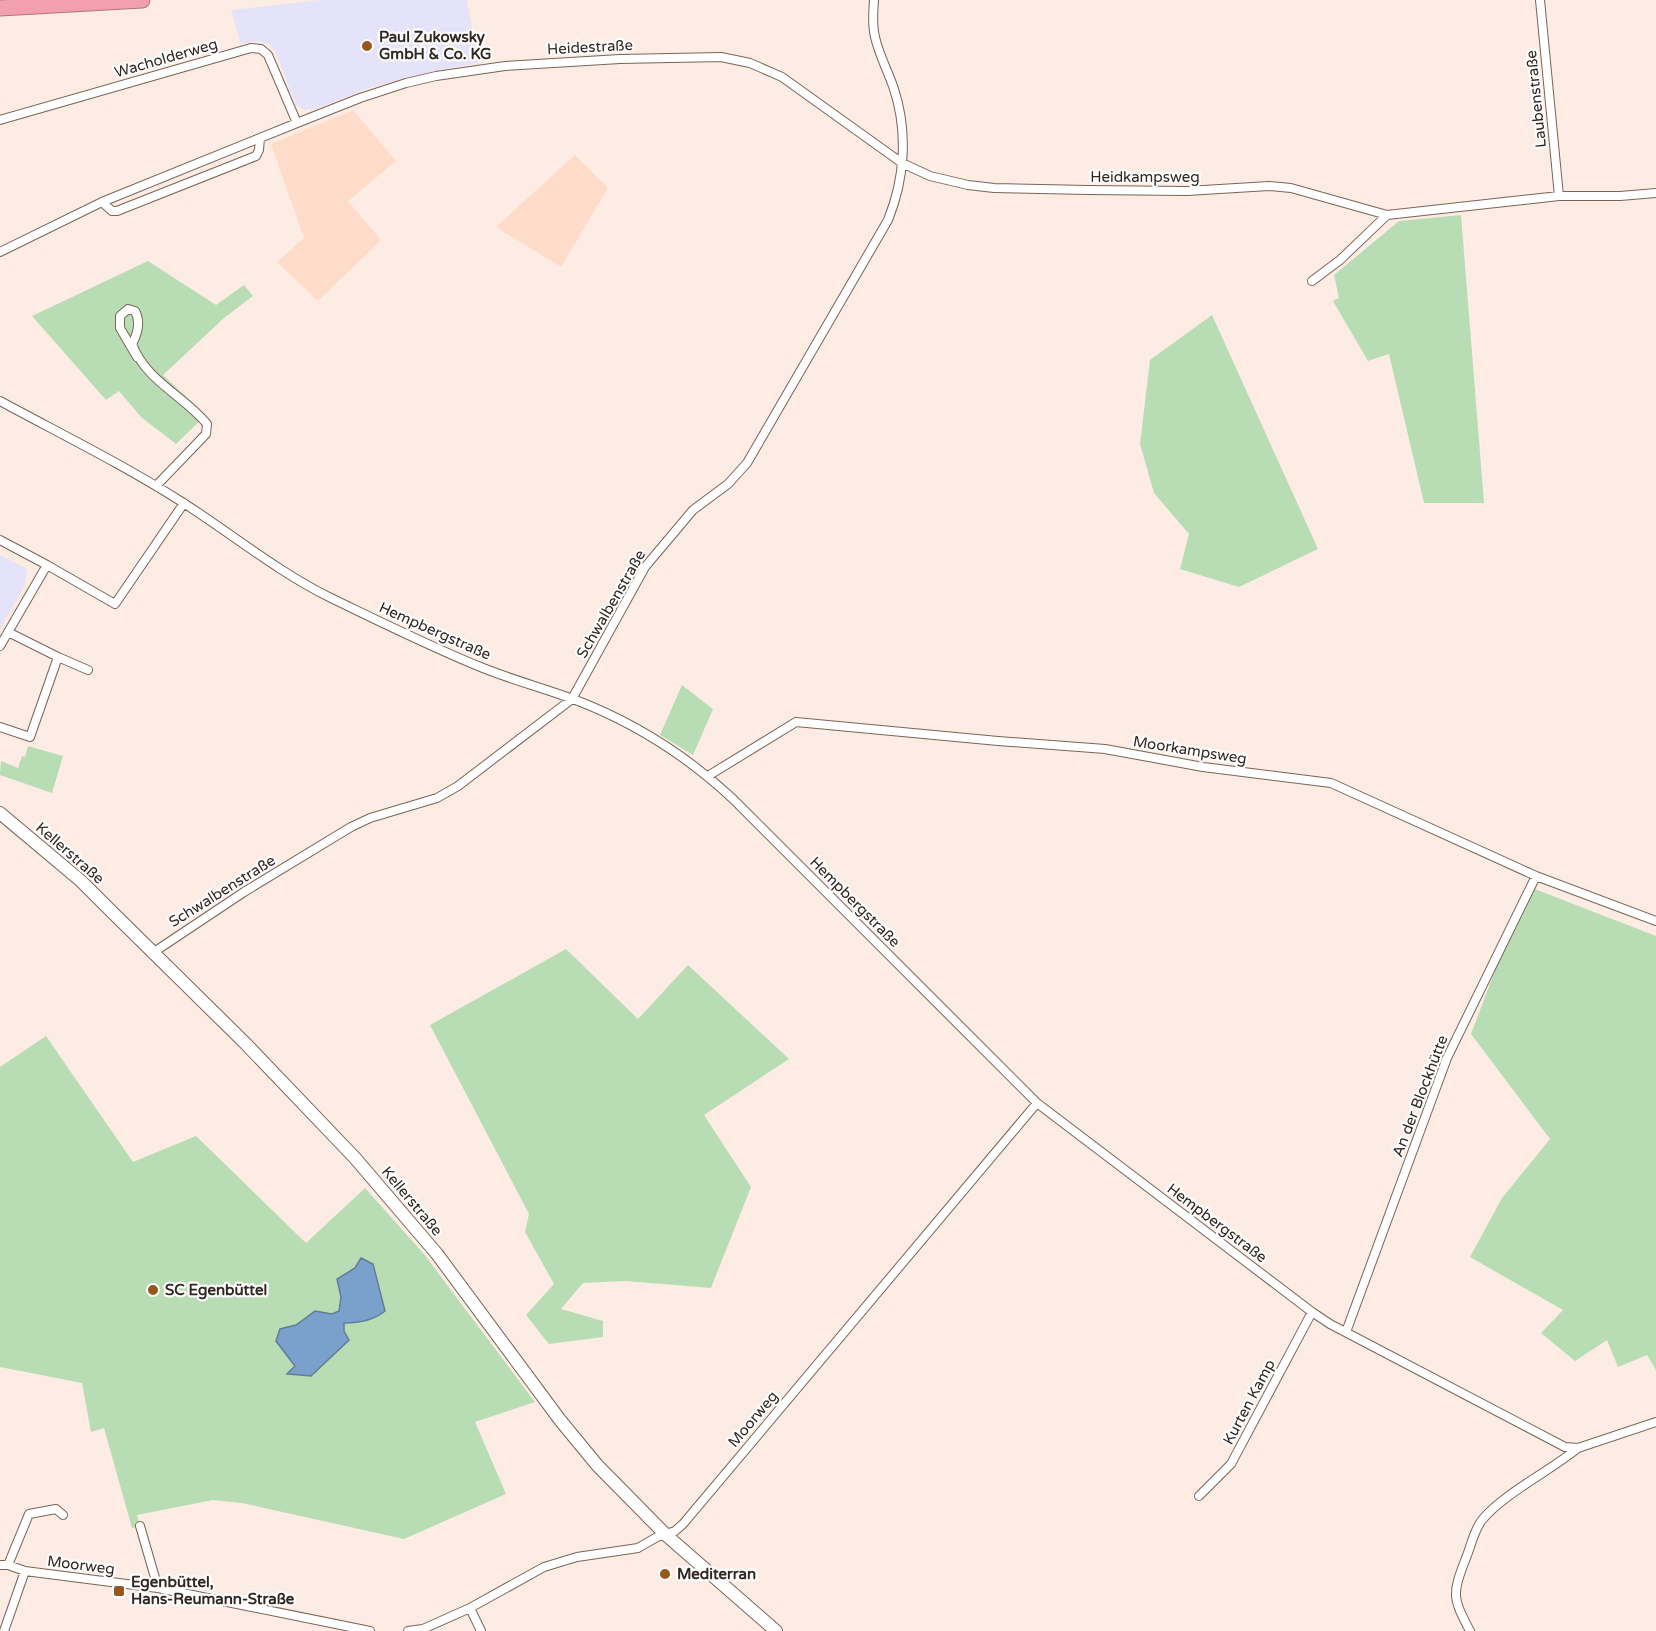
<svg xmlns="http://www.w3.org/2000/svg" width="1656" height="1631" viewBox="0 0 1656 1631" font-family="'Varela Round',sans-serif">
  <rect width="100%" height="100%" fill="#fdece3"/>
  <!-- commercial -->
  <path fill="#e5e3f9" d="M320 0H467L478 63 435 71 368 88 316 109 305 110 296 105 275 51 269 44 258 41 241 44 231 10Z
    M0 555 27 569 25 585 0 629Z"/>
  <!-- built -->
  <path fill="#ffdbca" d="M353 110 396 161 348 201 381 240 318 301 277 262 304 238 271 144Z
    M575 155 608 188 561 267 496 227Z"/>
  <!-- green -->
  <path fill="#b8ddb4" d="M1461 215 1484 503H1424L1389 354 1368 361 1333 301 1339 298 1334 275 1399 221Z
    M148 261 216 305 244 285 253 296 224 318 163 375 206 415 176 444 141 417 119 391 106 400 32 316Z
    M1212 315 1318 549 1239 587 1180 569 1189 534 1154 493 1140 444 1150 360Z
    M682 685 713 709 693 755 660 735Z
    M28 746 63 756 52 793 0 775 1 761 18 768 22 756 25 757Z
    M1527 886 1656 936V1370L1647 1355 1618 1367 1607 1340 1575 1361 1541 1333 1563 1310 1470 1257 1502 1198 1550 1139 1471 1034Z
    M566 949 638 1019 688 965 789 1059 704 1115 751 1187 711 1288 626 1281 583 1283 561 1309 603 1321V1337L549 1344 526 1315 554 1284 525 1232 529 1214 430 1025Z
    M46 1036 133 1162 196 1136 306 1243 365 1188 424 1254 535 1402 475 1422 506 1494 404 1539 242 1503 213 1500 137 1515 140 1526 132 1528 104 1428 91 1432 82 1383 0 1367V1067Z"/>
  <!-- water -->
  <path fill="#79a1cb" stroke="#637c98" stroke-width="1.5" d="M361 1258 373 1264 385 1311C373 1321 359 1323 344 1323V1331L349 1340 311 1376 287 1374 295 1366 276 1341 280 1329 296 1325 315 1311 332 1314 339 1311 341 1297 337 1279 355 1268Z"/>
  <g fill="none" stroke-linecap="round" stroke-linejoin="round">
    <defs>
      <path id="minor" d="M1540 0 1559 196
        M0 120 251 48 261 49 268 55 297 123
        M102 202 112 211H117L256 156 259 150 260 138
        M0 252 102 202 297 123 360 98 406 83 436 76 505 66 620 59 721 57 750 63 782 77 902 163 930 176 968 185 994 188 1088 190 1187 191 1269 186 1291 188 1387 215 1559 196H1620L1656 193
        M1312 281 1340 260 1387 215
        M137 357 120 328V316L128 309 135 311C141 322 138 333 132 344 146 381 183 395 207 424L206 434 156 486
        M0 401C61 434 124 465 182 502 232 534 278 572 331 598 381 622 431 647 483 668 513 680 543 688 573 699 634 722 686 755 733 799L1037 1103 1312 1312 1330 1324 1565 1447 1578 1448 1656 1422
        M0 540 47 565
        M0 646 47 565 115 604 184 503
        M58 657 88 670
        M0 727 30 737 58 657 8 632
        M708 776 796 722 998 741 1105 749 1203 767 1331 783 1536 876 1656 921
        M154 952 244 892 351 827 370 818 437 798 458 786 572 699 645 567 693 510 728 484 747 463 888 220C905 178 908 132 894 89 888 71 879 55 875 37 872 25 873 12 874 0
        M1346 1332 1447 1058 1536 876
        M1199 1496 1231 1464 1312 1312
        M140 1526 158 1588
        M0 1565H8L25 1571 158 1588 370 1631
        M8 1565 29 1514 56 1509 63 1515
        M470 1608 481 1631
        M4 1631 25 1571
        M408 1631 423 1629 470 1608 544 1567 577 1557 638 1548 657 1537 675 1531 683 1524 1037 1103
        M1470 1631C1452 1597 1452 1594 1466 1558 1471 1546 1474 1530 1482 1520 1503 1494 1550 1471 1578 1448"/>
      <path id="secondary" d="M0 813 81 881 111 911 246 1044 355 1158 437 1254 560 1420 597 1465 666 1535 776 1631"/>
      <path id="motorway" d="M0 8 142 0"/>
    </defs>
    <!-- minor casing -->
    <use href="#minor" stroke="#7b6357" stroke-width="10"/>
    <!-- secondary casing -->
    <use href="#secondary" stroke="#7b6357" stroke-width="14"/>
    <!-- motorway casing -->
    <use href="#motorway" stroke="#ae757d" stroke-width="17"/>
    <!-- minor -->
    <use href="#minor" stroke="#fff" stroke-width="8"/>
    <!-- secondary -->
    <use href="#secondary" stroke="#fff" stroke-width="12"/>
    <!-- motorway -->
    <use href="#motorway" stroke="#f2a0ae" stroke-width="15"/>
  </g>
  <!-- markers -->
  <g fill="#96581d" stroke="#fdfdfd" stroke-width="2">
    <circle cx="367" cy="46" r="6"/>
    <circle cx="153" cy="1290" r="6"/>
    <circle cx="665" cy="1574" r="6"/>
    <rect x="113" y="1585" width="12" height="12" rx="3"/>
  </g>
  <g text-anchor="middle" stroke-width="4.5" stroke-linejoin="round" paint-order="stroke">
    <!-- poi labels -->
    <g font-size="15" font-weight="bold" fill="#312621" stroke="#fdfdfd" text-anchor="start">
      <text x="379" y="42">Paul Zukowsky<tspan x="379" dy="17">GmbH &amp; Co. KG</tspan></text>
      <text x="165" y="1295">SC Egenbüttel</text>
      <text x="677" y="1579">Mediterran</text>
      <text x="131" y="1587">Egenbüttel,<tspan x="131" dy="17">Hans-Reumann-Straße</tspan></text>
    </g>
    <!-- street labels -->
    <g font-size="15" fill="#312621" stroke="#fdfdfd">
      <text transform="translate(590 47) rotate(-3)" y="5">Heidestraße</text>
      <text transform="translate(166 58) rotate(-16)" y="5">Wacholderweg</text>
      <text transform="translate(1536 99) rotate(-96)" y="5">Laubenstraße</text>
      <text x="1145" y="182">Heidkampsweg</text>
      <text transform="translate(611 604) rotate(-60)" y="5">Schwalbenstraße</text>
      <text transform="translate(435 631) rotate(24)" y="5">Hempbergstraße</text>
      <text transform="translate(1190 750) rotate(9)" y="5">Moorkampsweg</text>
      <text transform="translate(70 853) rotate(41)" y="5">Kellerstraße</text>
      <text transform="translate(222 891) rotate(-32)" y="5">Schwalbenstraße</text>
      <text transform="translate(855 902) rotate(45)" y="5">Hempbergstraße</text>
      <text transform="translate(1420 1096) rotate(-69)" y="5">An der Blockhütte</text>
      <text transform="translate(412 1201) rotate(50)" y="5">Kellerstraße</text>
      <text transform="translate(1217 1223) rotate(37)" y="5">Hempbergstraße</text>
      <text transform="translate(1249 1402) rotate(-62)" y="5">Kurten Kamp</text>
      <text transform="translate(753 1419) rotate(-50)" y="5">Moorweg</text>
      <text transform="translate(81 1565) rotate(7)" y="5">Moorweg</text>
    </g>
  </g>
</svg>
